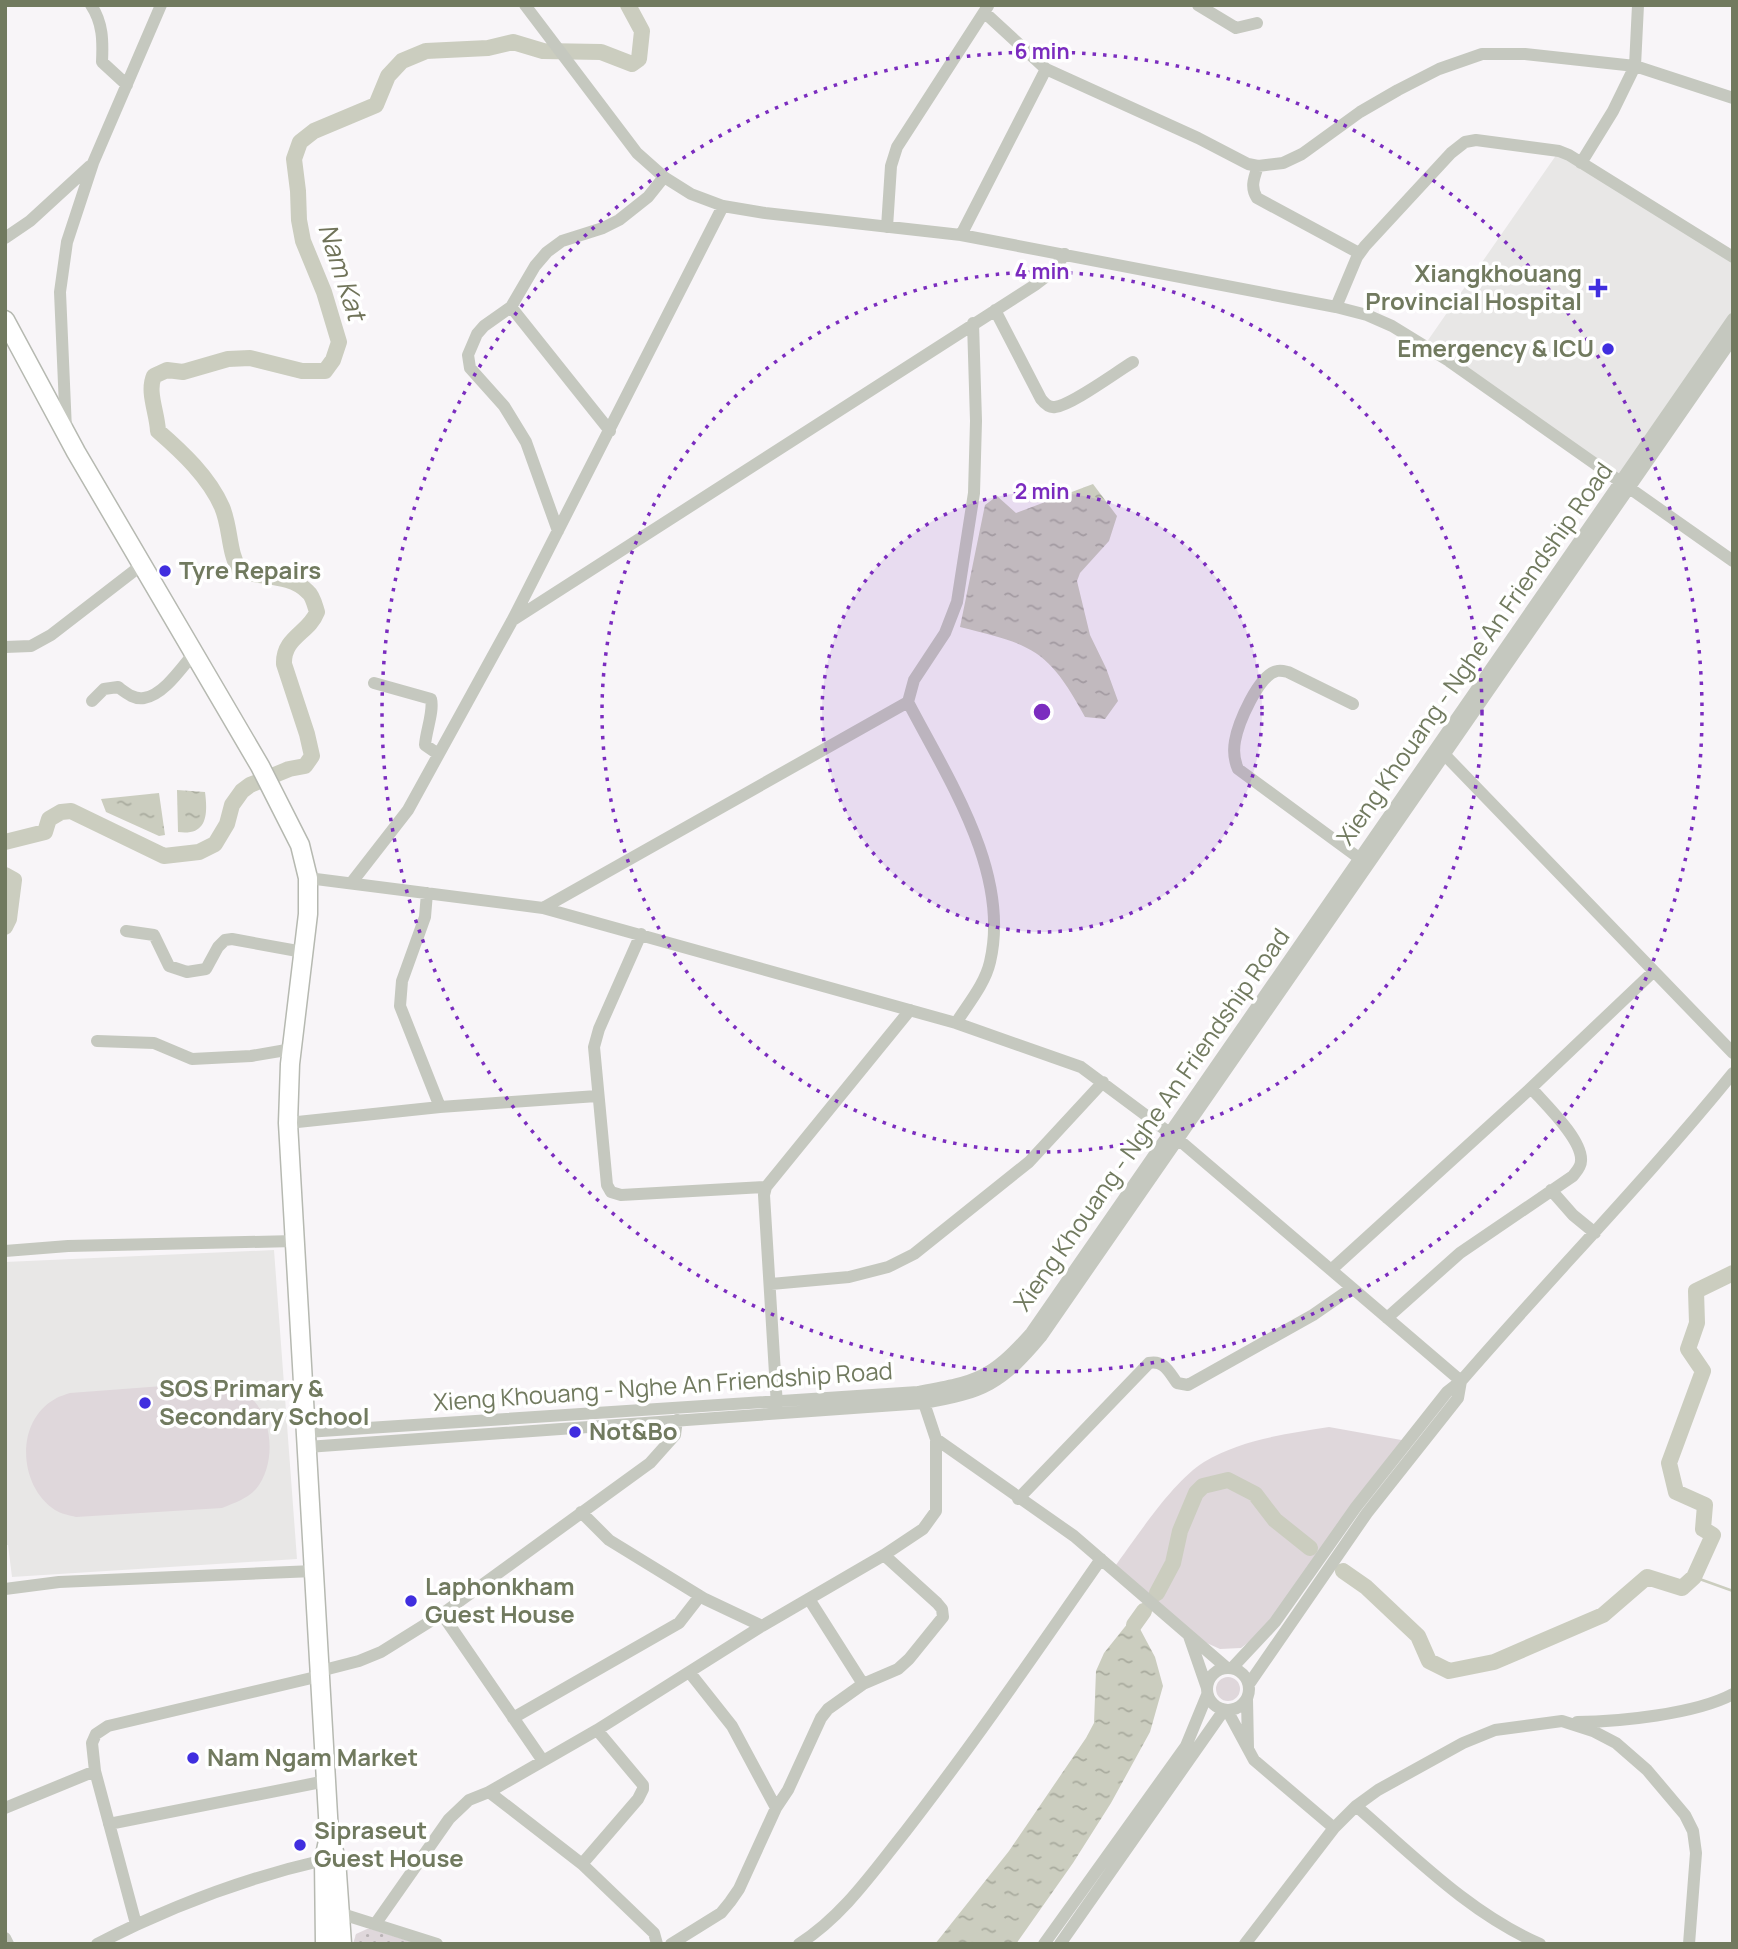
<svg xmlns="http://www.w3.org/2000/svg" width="1738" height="1949" viewBox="0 0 1738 1949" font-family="Manrope,sans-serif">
  <defs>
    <pattern id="garden-dots" width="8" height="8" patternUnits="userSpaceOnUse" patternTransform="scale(1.75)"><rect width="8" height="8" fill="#dfd7db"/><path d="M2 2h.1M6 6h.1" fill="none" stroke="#b9b3b5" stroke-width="1.8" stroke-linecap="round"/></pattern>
    <pattern id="water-ripples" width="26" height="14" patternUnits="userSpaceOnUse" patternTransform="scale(1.75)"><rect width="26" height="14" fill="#cbcdbf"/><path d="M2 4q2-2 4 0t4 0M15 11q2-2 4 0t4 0" fill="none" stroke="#a9ab9e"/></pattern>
  </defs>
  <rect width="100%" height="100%" fill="#f8f5f8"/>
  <!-- built -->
  <path fill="#e8e7e6" d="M1559 151 1733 257V319L1620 481 1424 346Z
    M274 1250 297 1559 12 1577 8 1545H5V1262Z"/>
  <!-- green -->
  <path fill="#dfd7db" d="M216 1382C223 1384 231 1385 237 1388 273 1404 279 1461 256 1489 247 1499 234 1503 222 1508L76 1517C69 1515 61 1514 55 1510 19 1487 14 1422 55 1399 59 1396 65 1395 70 1393Z
    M1329 1427 1407 1441 1275 1622 1241 1648 1220 1649 1189 1635 1113 1569C1136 1538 1172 1482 1204 1462 1242 1439 1287 1434 1329 1427Z
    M1216 1689a12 12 0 1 1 24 0a12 12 0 1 1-24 0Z"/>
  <!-- garden -->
  <path fill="url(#garden-dots)" d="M367 1929H371L419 1944H353L356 1934Z"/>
  <!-- water -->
  <path fill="url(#water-ripples)" d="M1093 484 1117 516 1109 541 1080 573 1077 581 1090 635 1106 668 1118 701 1105 719 1085 717C1048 649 1033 645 960 627L985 505 997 496 1016 513Z
    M177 790 205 792C208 815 207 836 178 832Z
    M159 793 165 835 159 836 106 812 101 799Z
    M1128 1623 1139 1627 1155 1657 1163 1686 1150 1732 1111 1803 1073 1863 1016 1944H935L1009 1851 1086 1738 1094 1723 1096 1671 1104 1653Z"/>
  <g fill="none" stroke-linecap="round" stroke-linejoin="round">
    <!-- stream -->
    <path stroke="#cbcdbf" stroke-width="2.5" d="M1694 1577 1733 1591"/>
    <!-- river -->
    <path stroke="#cbcdbf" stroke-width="16" d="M5 842 45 832 49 819 61 812 71 811 164 856 199 852 215 844 227 824 232 805 242 791 250 785 289 769 305 766 312 756 307 734 284 664C283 637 309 633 317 612 315 606 313 596 308 592 291 574 261 578 240 571 228 552 231 528 222 507 209 477 182 452 158 431 157 412 147 392 154 376L167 370 183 372 228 359 250 358 302 371H325L333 360 339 342 324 292 303 241 299 220 298 191 294 159 300 142 314 131 376 105 388 76 402 61 426 51 488 48 513 42 543 51 601 52 632 64 639 59 642 31 628 5
      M5 875 14 880 9 919 5 927
      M1343 1571 1366 1587 1418 1636 1429 1661 1449 1671 1494 1662 1603 1615 1647 1577 1682 1588 1694 1577 1713 1535 1703 1529 1705 1505 1676 1492 1669 1463 1703 1371 1688 1349 1697 1323 1696 1291 1733 1273
      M1157 1593 1173 1563 1180 1531 1196 1493 1203 1486 1228 1480 1255 1494 1275 1520 1310 1548
      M1134 1625 1144 1611"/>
    <defs>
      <path id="highway" d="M5 320 76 452 260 766 300 845 308 878V914L290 1064 288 1123 329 1833 336 1859 342 1944
        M325 1944 324 1860 329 1836"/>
    </defs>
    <!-- highway casing -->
    <use href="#highway" stroke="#b6b9b1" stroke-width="21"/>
    <!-- minor -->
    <path stroke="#c5c8bf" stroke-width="12" d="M91 5C103 23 103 41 102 62L127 85
      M525 5 637 153 664 177 691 194 723 206 765 213 961 235 1336 307 1367 315 1392 326 1449 361 1733 561
      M1198 5 1236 28 1257 23
      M984 12 1046 69 1198 138 1248 164 1258 166 1283 163 1302 154 1360 112 1398 90 1439 69 1482 54H1525L1635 66 1733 98
      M1581 163 1613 111 1635 66 1638 5
      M1258 166C1254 178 1250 187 1257 198L1359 253
      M887 227 891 166 897 147 988 6
      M961 235 1046 69
      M5 238 30 221 90 166
      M511 307 610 431
      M1336 307 1357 257 1365 246 1451 153 1465 142 1476 140 1559 151 1569 155 1733 257
      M995 310 1041 399C1045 404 1049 408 1055 407 1072 405 1116 372 1133 362
      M66 430 60 292 67 242 93 163 161 5
      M558 531 526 442 504 406 470 368 468 355 477 334 484 326 511 307 535 266 547 252 562 241 603 228 619 220 648 197 664 177
      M513 620 1035 285 1052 272 1065 254
      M5 647 31 646 51 635 143 564
      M374 683 431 699C434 711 426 731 425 745L438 754
      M92 701 104 689 118 687C125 692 134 700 144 698 164 695 182 667 195 652
      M1353 704 1288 672C1284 671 1281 670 1277 671 1258 675 1238 724 1235 741 1233 752 1234 760 1238 769L1359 858
      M1441 751 1733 1053
      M308 878 543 908 956 1023 1081 1067 1179 1140 1461 1381
      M352 882 408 810 512 621 723 206
      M427 893 425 917 402 981 400 1006 440 1107
      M543 908 908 702
      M126 931 154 935 169 966 187 972 206 969 218 947 225 940 232 939 303 952
      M641 934 599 1029 594 1047 607 1185 611 1192 621 1195 766 1187
      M956 1023C968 1004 985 984 990 962 1011 873 948 779 908 702L914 680 945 633 957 602 974 493 976 421 973 323
      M97 1041 154 1043 192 1059 251 1056 292 1049
      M288 1123 440 1107 597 1096
      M1551 1190 1573 1215 1595 1233
      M5 1251 68 1246 295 1241
      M1331 1270 1531 1088 1653 972
      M771 1284 849 1277 888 1267 914 1254 1029 1162 1103 1082
      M1387 1318 1460 1253 1573 1176C1576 1172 1581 1167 1581 1161 1583 1140 1545 1104 1531 1088
      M924 1403 936 1439 1074 1536 1227 1668
      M777 1406 764 1195 766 1187 910 1010
      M306 1432 918 1392C977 1381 990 1379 1031 1333L1733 319
      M307 1447 924 1403C983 1393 1002 1384 1041 1337L1733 338
      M1018 1499 1149 1363C1164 1360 1169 1372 1177 1383L1188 1385 1313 1315 1352 1288
      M581 1512 609 1540 705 1599 762 1626
      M5 1589 59 1582 314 1571
      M809 1599 863 1684
      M442 1614 543 1761
      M1189 1636 1207 1688
      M1207 1689a21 21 0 1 1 42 0a21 21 0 1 1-42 0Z
      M1232 1668 1275 1622 1356 1507 1447 1392 1461 1381C1550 1278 1646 1180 1733 1073
      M320 1671 359 1661 381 1652 442 1614 650 1463 675 1435 677 1420
      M690 1673 732 1726 776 1808
      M1249 1684 1367 1513 1458 1398 1461 1381
      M1247 1699 1248 1748
      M1227 1710 1254 1760 1334 1828
      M513 1718 679 1623 700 1596
      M1577 1722C1618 1722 1696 1714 1733 1694
      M489 1792 582 1864 654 1933 657 1944
      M1356 1806C1414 1856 1469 1913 1540 1944
      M5 1808 95 1771
      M109 1824 326 1781
      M582 1864 638 1799 643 1789V1785L597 1730
      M339 1913 437 1944
      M376 1923 449 1819 469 1800 489 1792 597 1730 762 1626 884 1555 923 1529 936 1511V1439
      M136 1924 95 1771 92 1743 96 1734 108 1726 320 1676
      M5 1938 8 1944
      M97 1944C169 1907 245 1878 324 1860
      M671 1944 721 1913 730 1902 739 1889 776 1808 788 1790 821 1718 828 1709 863 1684 898 1669 909 1659 943 1617 942 1609 937 1603 884 1555
      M799 1944C843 1916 873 1872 905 1832 974 1743 1037 1651 1101 1559
      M1044 1944 1186 1746 1207 1695
      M1060 1944 1224 1710
      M1245 1944 1334 1828 1356 1806 1378 1790 1463 1743 1495 1730 1562 1721 1593 1731 1616 1743 1647 1770 1685 1815 1693 1831 1696 1853 1689 1944"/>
    <!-- highway -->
    <use href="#highway" stroke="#fff" stroke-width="18"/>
  </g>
  <!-- distance rings -->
  <circle cx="1042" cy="712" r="220" fill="#7b2cbf" fill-opacity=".12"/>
  <g fill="none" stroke="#7b2cbf" stroke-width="3.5" stroke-dasharray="3.5 7">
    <circle cx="1042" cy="712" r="220"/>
    <circle cx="1042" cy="712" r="440"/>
    <circle cx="1042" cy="712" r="660"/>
  </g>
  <!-- markers -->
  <g fill="#402edf" stroke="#fff" stroke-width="2.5">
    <path d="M1594.5 277.5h7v7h7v7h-7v7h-7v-7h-7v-7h7z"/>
    <circle cx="1608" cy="349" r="7"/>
    <circle cx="165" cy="571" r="7"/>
    <circle cx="145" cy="1403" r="7"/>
    <circle cx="575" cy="1432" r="7"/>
    <circle cx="411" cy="1601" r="7"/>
    <circle cx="193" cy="1758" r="7"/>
    <circle cx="300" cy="1845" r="7"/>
  </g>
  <g text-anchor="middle" stroke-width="7" stroke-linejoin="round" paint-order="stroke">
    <!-- poi labels -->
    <g font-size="24" font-weight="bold" fill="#717a5f" stroke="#fff" text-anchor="start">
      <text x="1582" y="282" text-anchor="end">Xiangkhouang<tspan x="1582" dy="28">Provincial Hospital</tspan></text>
      <text x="1594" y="357" text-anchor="end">Emergency &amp; ICU</text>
      <text x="179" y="579">Tyre Repairs</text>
      <text x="159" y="1397">SOS Primary &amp;<tspan x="159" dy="28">Secondary School</tspan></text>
      <text x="589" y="1440">Not&amp;Bo</text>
      <text x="425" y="1595">Laphonkham<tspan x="425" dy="28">Guest House</tspan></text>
      <text x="207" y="1766">Nam Ngam Market</text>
      <text x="314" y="1839">Sipraseut<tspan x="314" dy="28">Guest House</tspan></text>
    </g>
    <!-- street labels -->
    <g font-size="24" fill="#717a5f" stroke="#fff">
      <text transform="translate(1475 654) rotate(-55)" y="8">Xieng Khouang - Nghe An Friendship Road</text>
      <text transform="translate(1152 1120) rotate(-55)" y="8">Xieng Khouang - Nghe An Friendship Road</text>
      <text transform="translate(663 1387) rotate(-4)" y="8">Xieng Khouang - Nghe An Friendship Road</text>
    </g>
    <!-- water labels -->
    <g font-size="26" font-style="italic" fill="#707359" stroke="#fff">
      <text transform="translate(342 272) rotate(72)" y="9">Nam Kat</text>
    </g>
  </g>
  <circle cx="1042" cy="712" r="10" fill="#7b2cbf" stroke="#fff" stroke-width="3.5"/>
  <g font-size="21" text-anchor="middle" font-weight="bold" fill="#7b2cbf" stroke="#fff" stroke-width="7" stroke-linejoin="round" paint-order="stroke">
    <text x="1042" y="59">6 min</text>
    <text x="1042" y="279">4 min</text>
    <text x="1042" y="499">2 min</text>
  </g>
  <!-- border -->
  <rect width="1738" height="1949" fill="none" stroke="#717a5f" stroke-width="14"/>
</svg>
